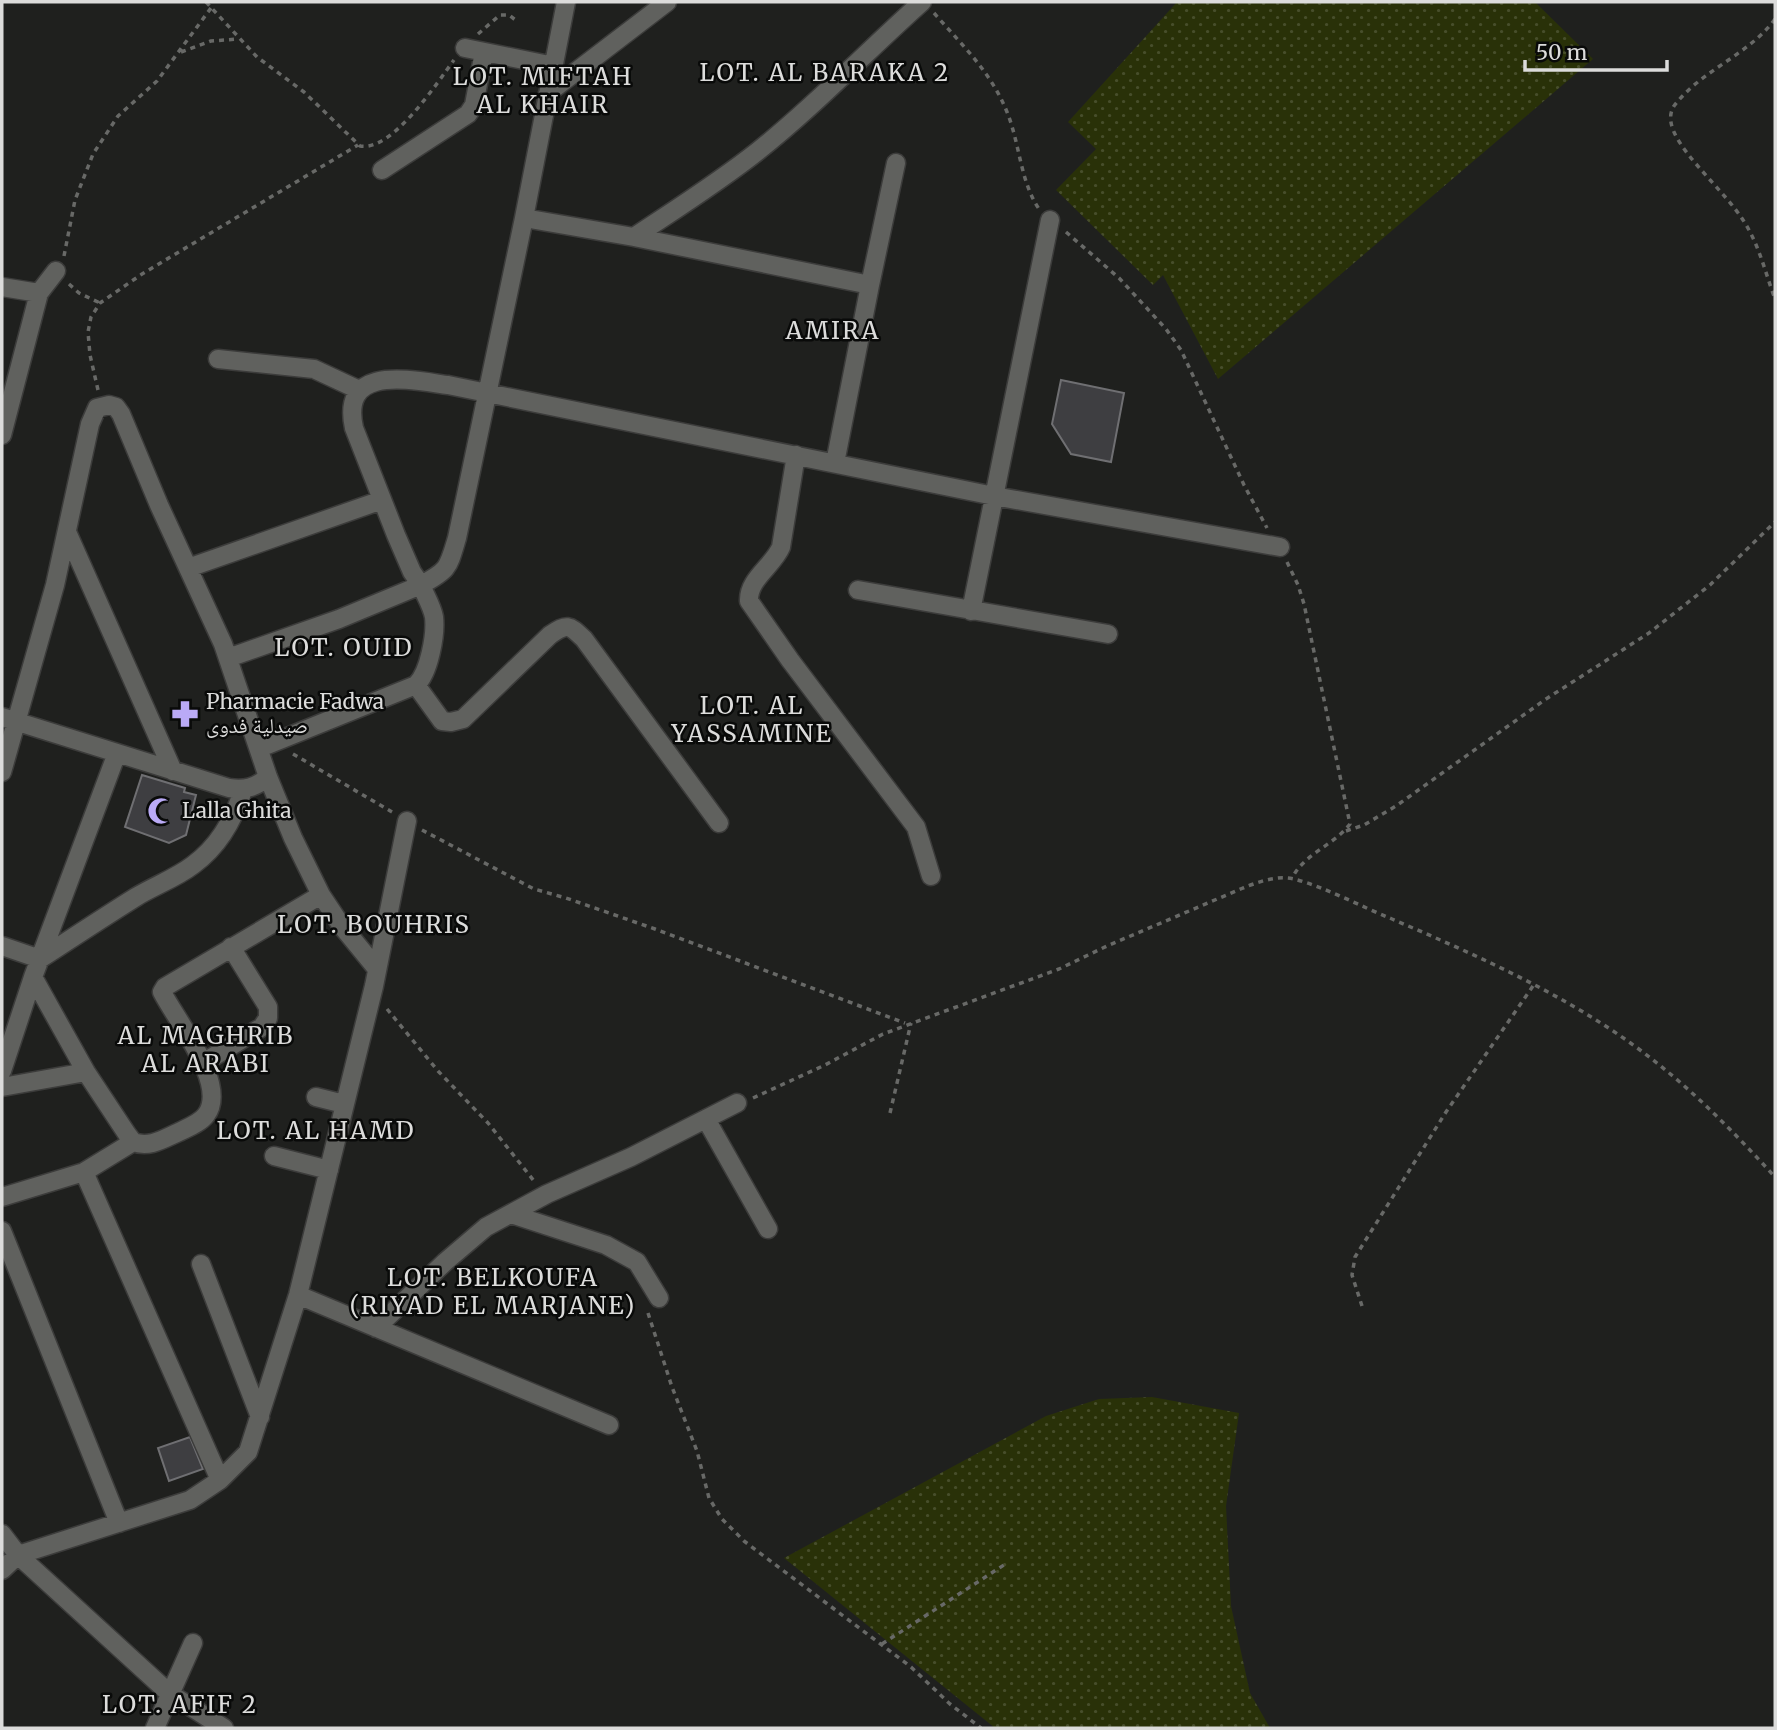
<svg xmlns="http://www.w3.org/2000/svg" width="1777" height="1730" viewBox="0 0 1777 1730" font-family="Merriweather,'Noto Naskh Arabic',serif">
  <defs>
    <pattern id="grass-dots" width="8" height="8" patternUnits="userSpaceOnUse" patternTransform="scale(1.75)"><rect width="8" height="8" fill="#293108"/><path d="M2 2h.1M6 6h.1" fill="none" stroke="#474e2b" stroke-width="1.8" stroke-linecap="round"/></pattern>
  </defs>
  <rect width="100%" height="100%" fill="#1f201e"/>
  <!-- grass -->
  <path fill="url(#grass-dots)" d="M1177 2H1535L1593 59 1218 379 1163 275 1153 285 1056 190 1096 149 1068 122Z
    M1152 1397 1239 1413 1226 1506 1231 1606 1250 1693 1270 1728H995L784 1558 1046 1416 1099 1399Z"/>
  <!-- building -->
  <path fill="#3e3e41" stroke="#6f6f72" stroke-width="2" d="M1061 380 1124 393 1111 462 1071 454 1052 424Z
    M142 775 185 788 184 792 196 795 186 835 169 843 125 827Z
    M190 1437 203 1469 169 1481 158 1448Z"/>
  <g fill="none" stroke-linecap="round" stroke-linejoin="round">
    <defs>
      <path id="minor" d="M465 48 554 66
        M548 93 667 2
        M382 170 468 114 474 105 484 52
        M524 218 566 2
        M634 237C676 209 719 182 758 151 816 105 867 51 922 2
        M870 285 896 163
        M2 287 39 293 2 435
        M39 293 56 271
        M218 359 314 369 359 390
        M796 455 781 547C773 566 748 579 749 601L790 660 916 827 931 876
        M67 532 173 771
        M188 568 382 500
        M858 590 1108 634
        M971 611 1050 220
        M228 658 339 619 421 585 412 572 396 535 354 428C340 364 410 380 448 385L994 496 1280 547
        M416 685 442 721 451 722 463 719 550 635C568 623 569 625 584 639L719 823
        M2 717 229 788C245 790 255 788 268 777
        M260 748 416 685C429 673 436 635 434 617 432 606 425 595 421 585 449 570 448 568 457 538L524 218 634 237 870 285 835 463
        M2 772 55 585 90 424 97 408 109 405 116 407 121 414 159 505 223 644 268 777 293 838 321 895 341 925 377 969
        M2 946 40 959C72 938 104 917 136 897 154 886 176 878 193 865 219 846 234 819 243 790
        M33 977 86 1072 127 1134 133 1142C150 1148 163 1139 179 1132 189 1127 200 1123 206 1115 229 1085 176 1020 162 992L165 987 321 895
        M203 1063 262 1027 268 1018V1007L231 947
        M2 1071 33 977 117 753
        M2 1087 86 1072
        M316 1097 344 1104
        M706 1119 768 1229
        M274 1156 329 1170
        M84 1172 220 1480
        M2 1197 84 1172 133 1142
        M511 1214 606 1245 637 1262 659 1298
        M2 1231 119 1523
        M201 1264 260 1417
        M298 1295 609 1425
        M376 1328 445 1262 486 1227 547 1194 631 1157 737 1103
        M2 1534 18 1555 169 1693 224 1728
        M2 1570 18 1555 190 1500 220 1480 248 1452 298 1295 374 986 407 821
        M155 1728 193 1643"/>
    </defs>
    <!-- minor casing -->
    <use href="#minor" stroke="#3c3c3b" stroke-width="21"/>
    <!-- path -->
    <path stroke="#686967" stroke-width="3.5" stroke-dasharray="5 5" stroke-linecap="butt" d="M206 2 257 57 304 92 360 146C392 152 437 83 454 60
      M934 13C962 45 991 72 1007 112 1020 144 1020 181 1039 209
      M1775 19C1749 55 1701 70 1674 106 1669 114 1670 123 1674 132 1686 159 1725 192 1743 220 1759 244 1765 272 1775 299
      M478 34 500 15H509L518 22
      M181 52 211 41 238 39
      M1066 232 1119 278 1166 329 1181 350 1244 485 1267 528
      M64 256 75 200 93 154 118 116 157 81 211 8
      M69 284 79 293 100 303
      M98 390 90 355 88 332 91 317 100 303 142 274 358 145
      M1287 562 1298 585 1304 604 1350 824C1333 846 1305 853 1292 878
      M293 754 392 812
      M422 830 534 889 566 898 655 929 905 1023
      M1346 831 1364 825 1396 806 1546 699 1649 633 1710 585 1775 522
      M387 1009 438 1071 488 1123 534 1181
      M753 1098 825 1065 883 1034 1059 969 1107 946 1243 888C1258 882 1277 875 1294 879 1325 887 1362 907 1392 919 1476 955 1562 993 1636 1047 1688 1085 1732 1130 1775 1177
      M890 1113 911 1023
      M1362 1306 1352 1275 1355 1257 1446 1112 1533 986
      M648 1313 672 1387 697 1451 709 1498 722 1519 744 1541 911 1667 950 1704 981 1728
      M882 1644 1007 1563"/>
    <!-- minor -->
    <use href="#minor" stroke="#60615e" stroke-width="18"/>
  </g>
  <!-- icons -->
  <defs>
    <symbol id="pharmacy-bare" viewBox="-9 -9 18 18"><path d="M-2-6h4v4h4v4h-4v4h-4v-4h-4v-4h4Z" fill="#baaaf6" stroke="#090a09" stroke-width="2.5" paint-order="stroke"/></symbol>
    <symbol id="mosque-bare" viewBox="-9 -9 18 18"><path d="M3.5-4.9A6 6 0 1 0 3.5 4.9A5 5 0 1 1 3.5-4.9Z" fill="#baaaf6" stroke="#090a09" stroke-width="2.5" paint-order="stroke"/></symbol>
  </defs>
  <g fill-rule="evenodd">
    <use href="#pharmacy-bare" x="166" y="695" width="38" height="38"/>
    <use href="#mosque-bare" x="142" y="792" width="38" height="38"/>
  </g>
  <g text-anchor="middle" stroke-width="5" stroke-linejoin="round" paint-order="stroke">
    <!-- poi labels -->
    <g font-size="21" fill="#dcdcdb" stroke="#090a09" text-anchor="start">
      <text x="206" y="709">Pharmacie Fadwa<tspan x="206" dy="24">صيدلية فدوى</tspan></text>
      <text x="182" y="818">Lalla Ghita</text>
    </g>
    <!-- quarter labels -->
    <g font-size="24" letter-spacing="2" fill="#dcdcdb" stroke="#090a09">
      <text x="825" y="81">LOT. AL BARAKA 2</text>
      <text x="543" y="85">LOT. MIFTAH<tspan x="543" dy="28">AL KHAIR</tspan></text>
      <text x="833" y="339">AMIRA</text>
      <text x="344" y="656">LOT. OUID</text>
      <text x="752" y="714">LOT. AL<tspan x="752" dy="28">YASSAMINE</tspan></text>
      <text x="374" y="933">LOT. BOUHRIS</text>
      <text x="206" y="1044">AL MAGHRIB<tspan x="206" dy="28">AL ARABI</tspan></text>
      <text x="316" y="1139">LOT. AL HAMD</text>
      <text x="493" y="1286">LOT. BELKOUFA<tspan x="493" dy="28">(RIYAD EL MARJANE)</tspan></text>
      <text x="180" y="1713">LOT. AFIF 2</text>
    </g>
  </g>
  <!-- border -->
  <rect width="1777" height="1730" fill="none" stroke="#dcdcdb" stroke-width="7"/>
  <!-- scale -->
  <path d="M1525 60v10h142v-10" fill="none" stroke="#dcdcdb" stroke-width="3.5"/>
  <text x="1536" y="60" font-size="21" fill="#dcdcdb" stroke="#090a09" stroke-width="5" paint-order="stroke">50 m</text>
</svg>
